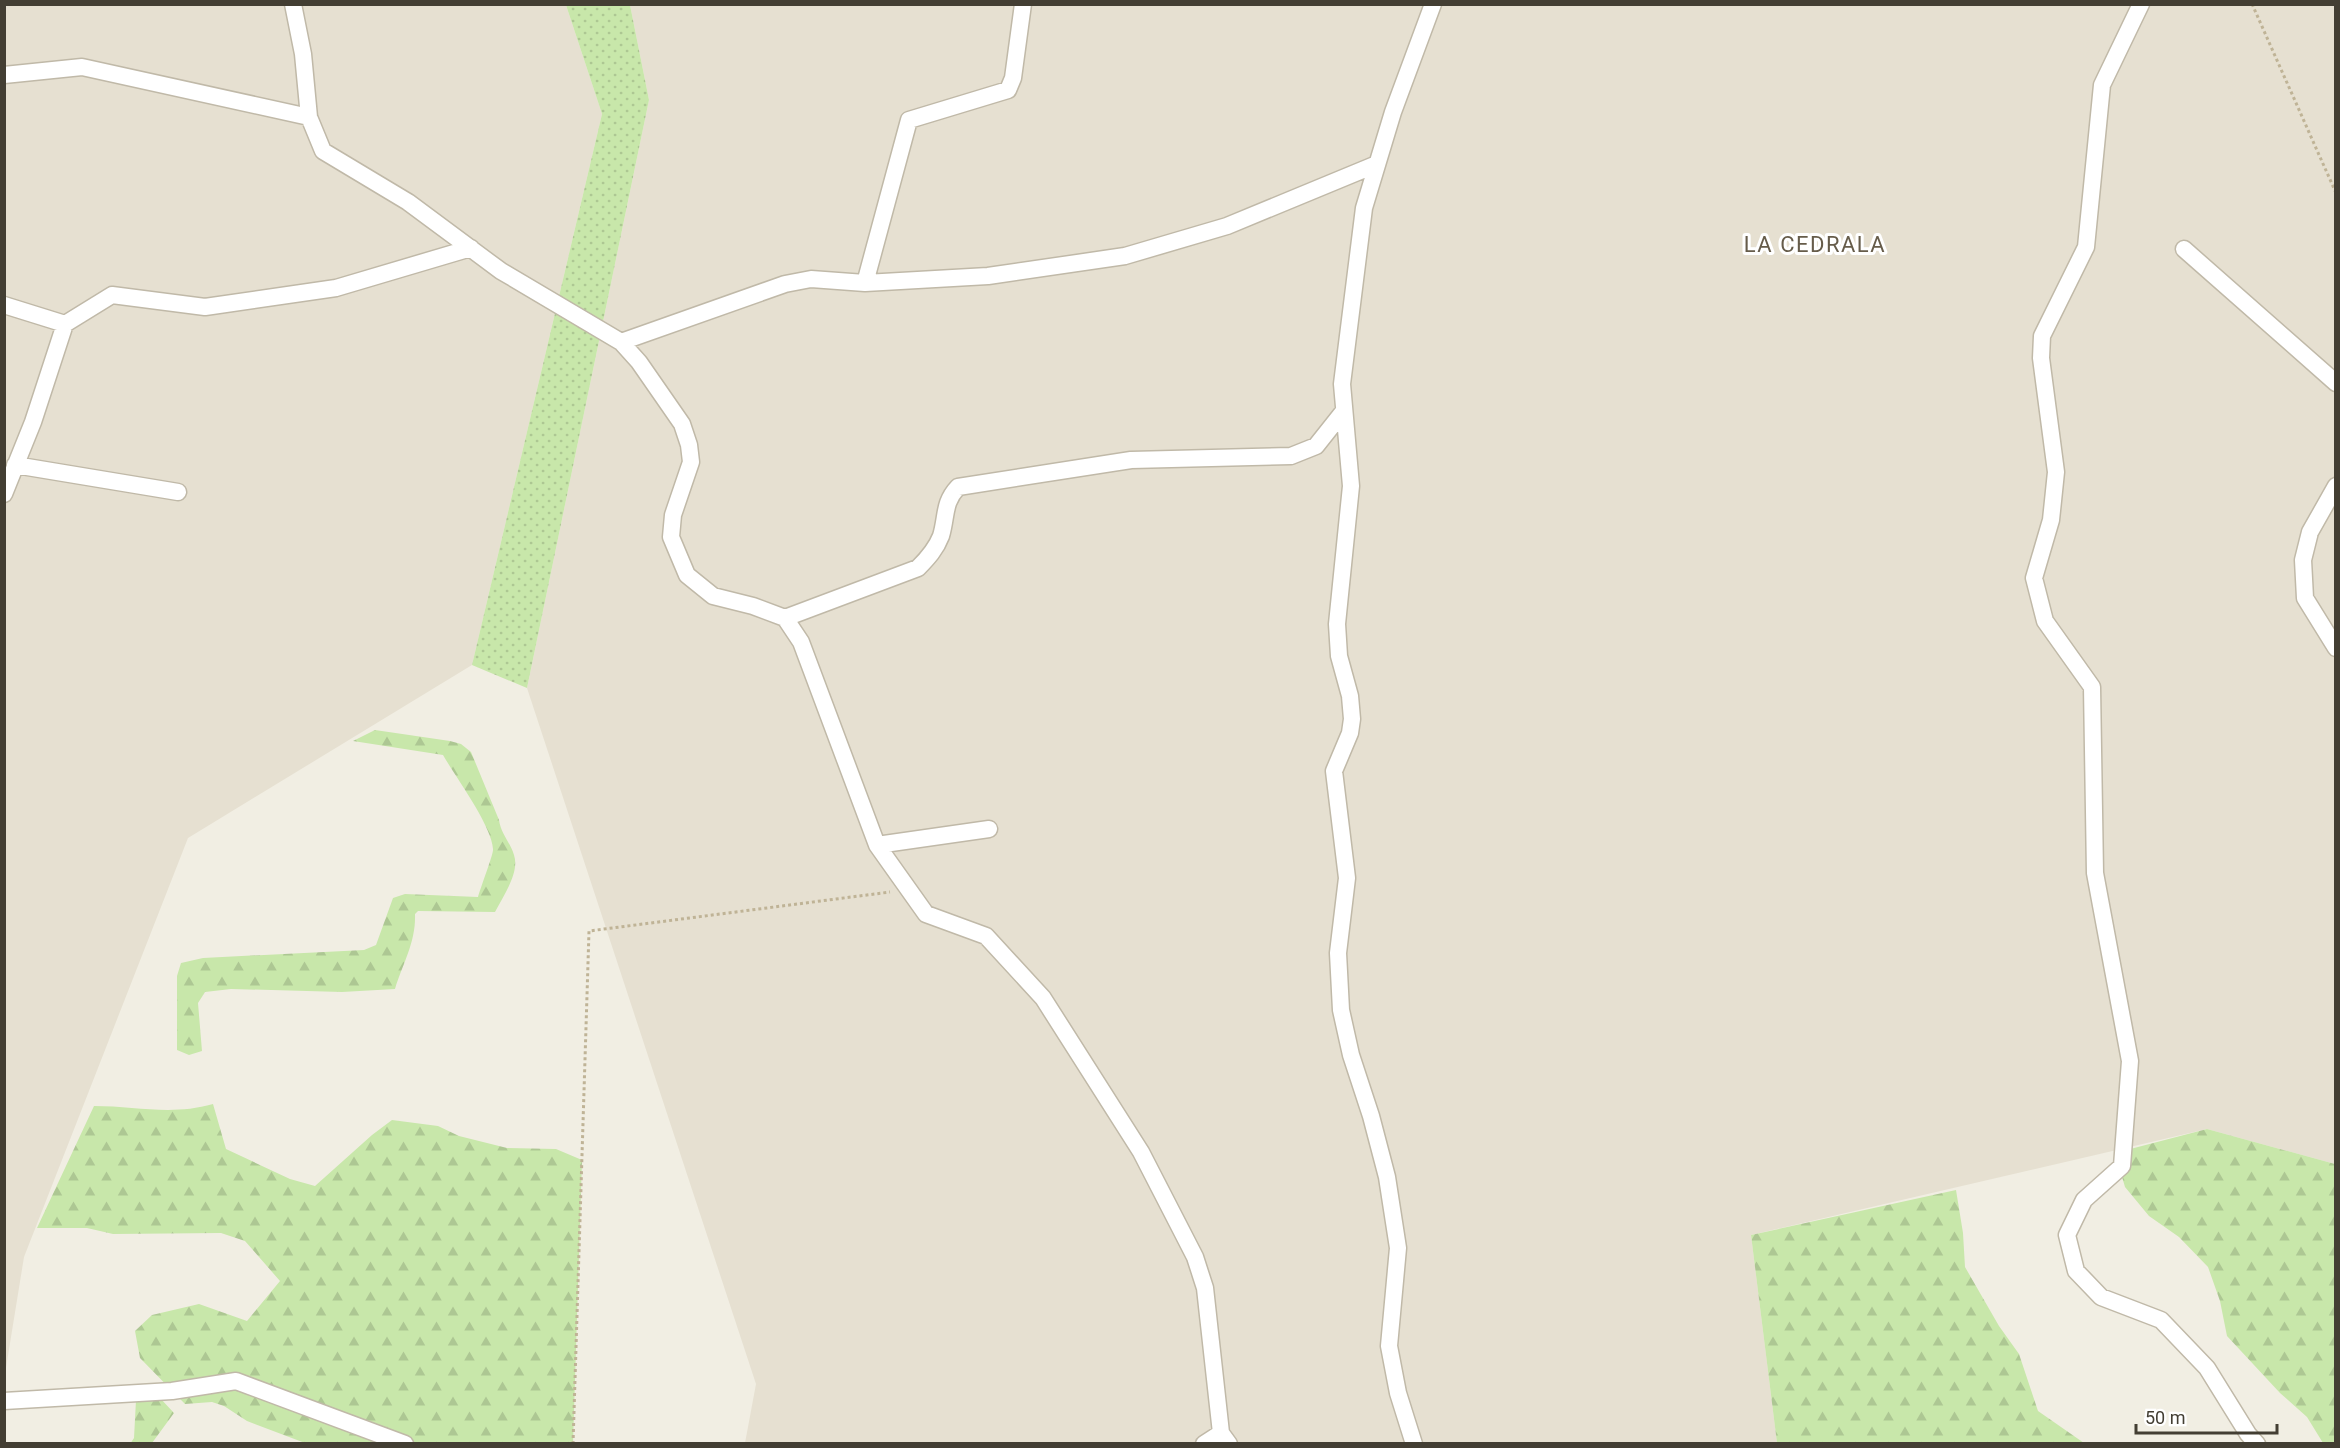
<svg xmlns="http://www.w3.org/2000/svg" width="2340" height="1448" viewBox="0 0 2340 1448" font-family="Roboto,sans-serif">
  <defs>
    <pattern id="grass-dots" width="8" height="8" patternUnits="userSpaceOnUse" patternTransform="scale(1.5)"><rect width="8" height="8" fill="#c8e7aa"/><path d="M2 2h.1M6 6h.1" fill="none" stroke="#adc793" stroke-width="1.8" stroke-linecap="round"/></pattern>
    <pattern id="forest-firs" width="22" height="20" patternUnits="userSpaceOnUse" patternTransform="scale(1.5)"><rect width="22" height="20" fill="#c8e7aa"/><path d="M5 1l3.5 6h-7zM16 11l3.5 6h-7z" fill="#adc793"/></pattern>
  </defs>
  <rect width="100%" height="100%" fill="#f1eee3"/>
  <!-- residential -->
  <path fill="#e6e0d1" d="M5 5H566L602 114 472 665 188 838 24 1257 5 1374Z
    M630 5H2335V1164L2207 1129 1751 1235 1777 1443H745L756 1384 527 688 649 100Z"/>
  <!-- grass -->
  <path fill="url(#grass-dots)" d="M566 5H630L649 100 527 688 472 665 602 114Z"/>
  <!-- forest -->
  <path fill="url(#forest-firs)" d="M375 730 450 741 461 744 471 752 499 820C501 834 510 842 514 855 520 873 503 896 495 912L418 911 415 914C416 942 403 963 395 989L342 992 231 989 205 992 198 1003 202 1051 189 1055 177 1050V976L181 963 203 958 364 950 376 945 393 898 405 894 478 897C480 889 494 853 493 849 492 826 455 776 443 755L353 741Z
    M213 1104 226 1149 290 1179 315 1186 372 1135 392 1120 438 1126 459 1136 507 1148 556 1149 582 1160 573 1443H305L247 1421 224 1406 212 1402 185 1404 140 1358 135 1331 152 1315 199 1304 247 1321 280 1281 245 1241 221 1233 113 1234 87 1228H37L94 1106C136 1106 171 1116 213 1104Z
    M2207 1129 2335 1164V1443H2323L2307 1417 2280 1393 2227 1336 2220 1301 2208 1267 2179 1237 2149 1216 2125 1187 2115 1153Z
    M1956 1190 1963 1233 1965 1267 1999 1326 2019 1354 2038 1411 2084 1443H1777L1751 1235Z
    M160 1398 174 1413 152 1443 130 1444 134 1438 136 1400Z"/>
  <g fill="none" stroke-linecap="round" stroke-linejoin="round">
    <defs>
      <path id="street" d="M293 4 303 54 309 117 323 151 408 202 501 271 621 342 639 362 682 424 689 445 691 462 673 515 671 537 687 575 713 596 753 606 785 618 918 568C928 558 936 549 941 536 947 516 943 503 958 487L1131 460 1291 456 1316 446 1343 412
        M2141 4 2102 85 2086 247 2042 336 2041 358 2056 472 2051 520 2034 578 2045 621 2092 687 2095 873 2130 1061 2122 1166 2084 1200 2067 1235 2076 1271 2101 1297 2161 1320 2207 1368 2248 1434 2257 1444
        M4 75 82 67 309 117
        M2184 249 2336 383
        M865 283 909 120 1008 90 1013 78 1023 4
        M4 305 65 324
        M621 342 785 284 811 279 865 283 988 276 1125 256 1227 226 1377 164
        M15 465 178 492
        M2336 486 2310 532 2303 560 2305 598 2336 648
        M4 494 33 422 65 324 112 295 205 307 336 288 471 248
        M785 618 801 642 877 845 926 914 986 936 1043 998 1141 1152 1195 1257 1205 1288 1221 1433 1229 1444
        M877 845 989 829
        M4 1401 172 1391 236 1381 405 1444
        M1204 1444 1221 1433
        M1414 1444 1398 1393 1389 1346 1398 1248 1387 1177 1371 1116 1351 1055 1341 1010 1338 953 1347 878 1334 771 1350 733 1352 719 1350 696 1339 656 1337 624 1351 486 1342 384 1364 208 1393 112 1433 4"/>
    </defs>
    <!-- street casing -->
    <use href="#street" stroke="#c0b9a8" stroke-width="19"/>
    <!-- path -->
    <path stroke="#bfb396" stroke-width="3" stroke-dasharray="3 3" stroke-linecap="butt" d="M2252 4 2336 193
      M573 1444 589 931 890 892"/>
    <!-- street -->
    <use href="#street" stroke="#fff" stroke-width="16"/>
  </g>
  <g text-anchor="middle" stroke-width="6" stroke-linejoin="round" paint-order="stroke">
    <!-- quarter labels -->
    <g font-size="22" letter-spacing="1.5" fill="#665c4a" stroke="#fff">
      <text x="1815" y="252">LA CEDRALA</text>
    </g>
  </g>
  <!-- border -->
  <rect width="2340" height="1448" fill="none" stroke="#433e33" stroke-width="12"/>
  <!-- scale -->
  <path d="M2136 1424v9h141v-9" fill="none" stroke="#433e33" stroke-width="3"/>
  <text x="2145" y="1424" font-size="18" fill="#433e33" stroke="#ffffff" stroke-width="4.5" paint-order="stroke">50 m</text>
</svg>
